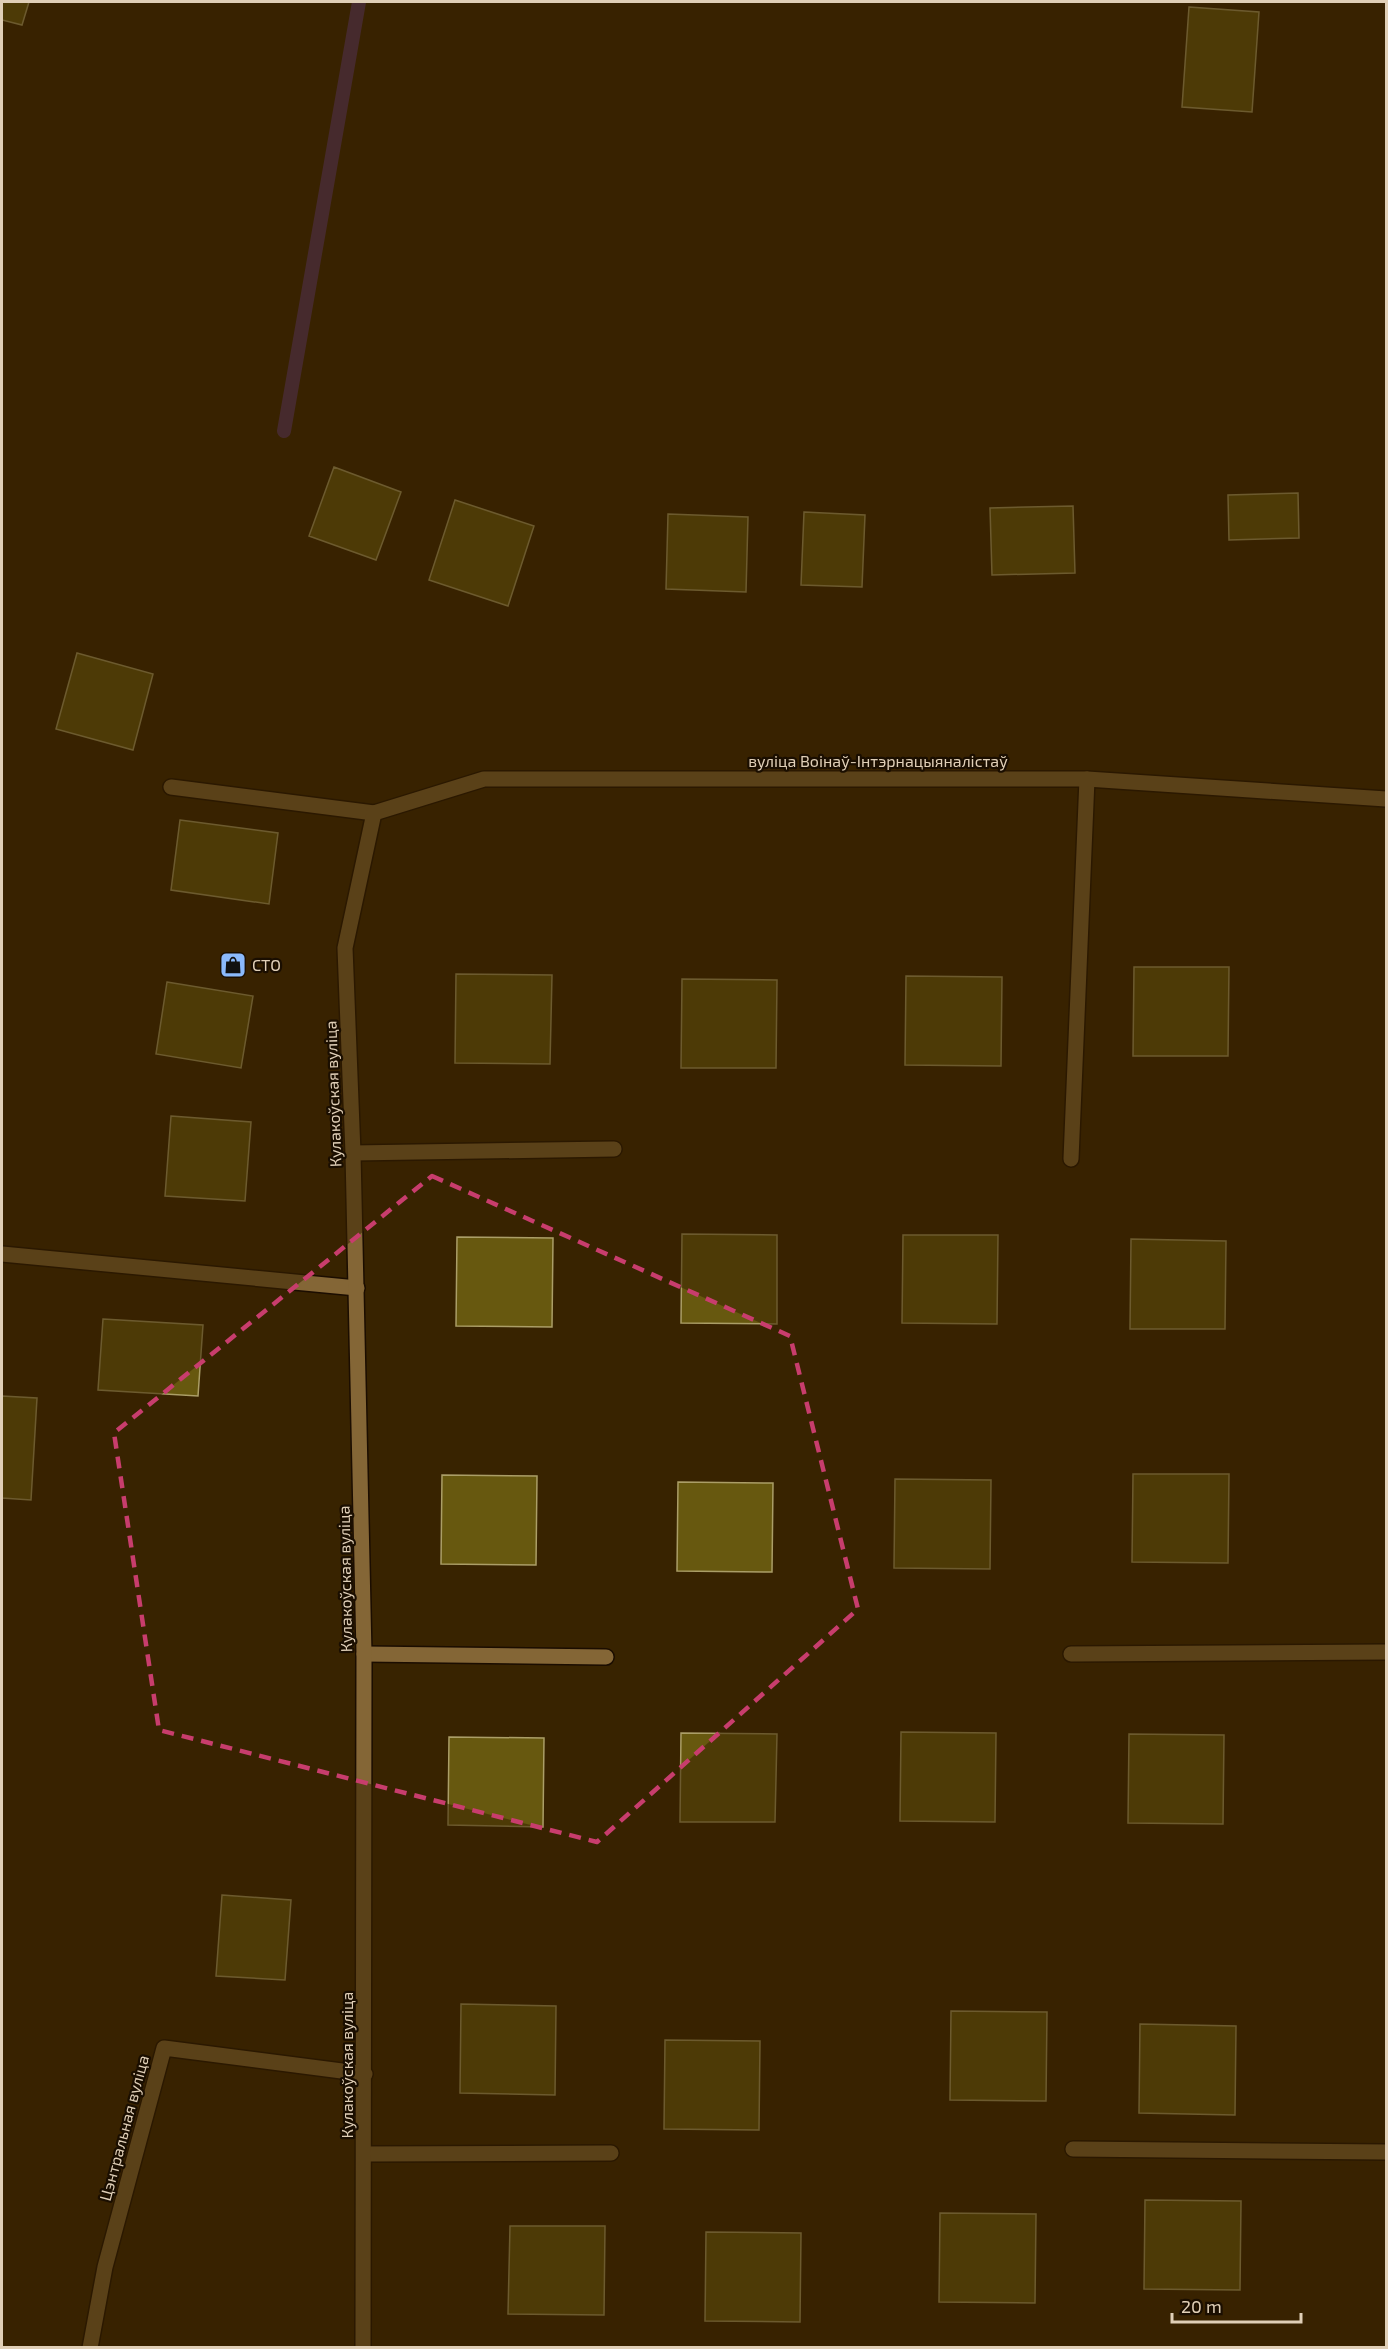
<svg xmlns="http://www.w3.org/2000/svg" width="1388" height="2349" viewBox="0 0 1388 2349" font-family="'Exo 2',sans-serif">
  <rect width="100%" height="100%" fill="#382300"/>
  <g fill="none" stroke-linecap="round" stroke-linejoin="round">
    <!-- stream -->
    <path stroke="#583464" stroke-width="14" d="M284 431 359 2"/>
  </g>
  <!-- building -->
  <path fill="#67580f" stroke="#ab9e67" stroke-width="1.5" d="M2 2H29L22 25 2 20Z
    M1189 7 1259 12 1252 112 1182 107Z
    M334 467 401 492 376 560 309 536Z
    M1298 493 1299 538 1229 540 1228 495Z
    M455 500 534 526 508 606 429 580Z
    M1073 506 1075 573 992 575 990 508Z
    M804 512 865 515 862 587 801 585Z
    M668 514 748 517 746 592 666 589Z
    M77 653 153 674 133 750 56 729Z
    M180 820 278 833 269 904 171 890Z
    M1134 967H1229L1228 1056H1133Z
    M456 974 552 975 550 1064 455 1063Z
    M906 976 1002 977 1001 1066 905 1065Z
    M682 979 777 980 776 1068H681Z
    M167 982 253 996 241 1068 156 1054Z
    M171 1116 251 1122 245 1201 165 1196Z
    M682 1234 777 1235V1324L681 1323Z
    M903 1235H998L997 1324 902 1323Z
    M457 1237 553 1238 552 1327 456 1326Z
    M1131 1239 1226 1241 1225 1329H1130Z
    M103 1319 203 1325 198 1396 98 1390Z
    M2 1396 37 1398 31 1500 2 1498Z
    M1133 1474H1229L1228 1563 1132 1562Z
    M442 1475 537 1476 536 1565 441 1564Z
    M895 1479 991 1480 990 1569 894 1568Z
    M678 1482 773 1483 772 1572 677 1571Z
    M901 1732 996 1733 995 1822 900 1821Z
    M681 1733 777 1734 775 1822H680Z
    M1129 1734 1224 1735 1223 1824 1128 1823Z
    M449 1737 544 1738 543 1827 448 1825Z
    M222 1895 291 1900 285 1980 216 1976Z
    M461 2004 556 2006 555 2095 460 2093Z
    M951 2011 1047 2012 1046 2101 950 2100Z
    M1140 2024 1236 2026 1235 2115 1139 2113Z
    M665 2040 760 2041 759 2130 664 2129Z
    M1145 2200 1241 2201 1240 2290 1144 2289Z
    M940 2213 1036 2214 1035 2303 939 2302Z
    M510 2226H605L604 2315 508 2314Z
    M706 2232 801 2233 800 2322 705 2321Z"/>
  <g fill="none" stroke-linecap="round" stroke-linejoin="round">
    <defs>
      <path id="lane" d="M171 787 374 813
        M353 1153 614 1149
        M1071 1159 1087 779
        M2 1254 357 1288
        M364 1654 606 1657
        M1071 1654 1386 1652
        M1073 2149 1386 2152
        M365 2154 611 2153"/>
      <path id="street" d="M90 2348 105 2267 164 2048 365 2074
        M363 2348 364 1654 353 1153 345 948 374 813 484 779H1087L1386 799"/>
    </defs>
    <!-- lane casing -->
    <use href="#lane" stroke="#1b0d00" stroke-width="18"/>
    <!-- street casing -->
    <use href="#street" stroke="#1b0d00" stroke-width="18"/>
    <!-- lane -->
    <use href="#lane" stroke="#846636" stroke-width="15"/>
    <!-- street -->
    <use href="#street" stroke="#846636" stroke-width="15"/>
  </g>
  <!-- marked area -->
  <path d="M0 0H1388V2349H0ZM432 1176 790 1336 858 1609 597 1842 159 1730 114 1433Z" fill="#382300" fill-opacity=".55" fill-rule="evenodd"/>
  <path fill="none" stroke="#c83d6d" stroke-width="4.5" stroke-dasharray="12 8" stroke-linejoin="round" d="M432 1176 790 1336 858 1609 597 1842 159 1730 114 1433Z"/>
  <!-- icons -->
  <defs>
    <symbol id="shop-square" viewBox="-11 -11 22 22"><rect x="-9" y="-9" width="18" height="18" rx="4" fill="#8bbafc" stroke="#1a0e00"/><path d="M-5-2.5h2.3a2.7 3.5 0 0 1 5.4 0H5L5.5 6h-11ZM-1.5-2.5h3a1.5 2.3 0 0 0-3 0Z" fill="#111"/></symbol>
  </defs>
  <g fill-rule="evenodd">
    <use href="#shop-square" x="218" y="950" width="30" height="30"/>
  </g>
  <g text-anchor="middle" stroke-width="4.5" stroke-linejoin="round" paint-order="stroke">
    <!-- street labels -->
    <g font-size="16" fill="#e0cfb7" stroke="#1a0e00">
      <text x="878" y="767">вуліца Воінаў-Інтэрнацыяналістаў</text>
      <text transform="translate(333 1094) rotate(-92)" y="6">Кулакоўская вуліца</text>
      <text transform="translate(345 1579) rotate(-91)" y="6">Кулакоўская вуліца</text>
      <text transform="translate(347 2065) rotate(-90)" y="6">Кулакоўская вуліца</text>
      <text transform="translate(124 2128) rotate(-75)" y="6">Цэнтральная вуліца</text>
    </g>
    <!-- poi labels -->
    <g font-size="16" fill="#e0cfb7" stroke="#1a0e00" text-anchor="start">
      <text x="252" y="971">СТО</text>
    </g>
  </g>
  <!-- border -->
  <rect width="1388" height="2349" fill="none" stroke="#e0cfb7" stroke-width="6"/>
  <!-- scale -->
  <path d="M1172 2313v9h129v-9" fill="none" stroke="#e0cfb7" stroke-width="3"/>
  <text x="1181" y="2313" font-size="18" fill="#e0cfb7" stroke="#1a0e00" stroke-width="4.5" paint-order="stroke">20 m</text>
</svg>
